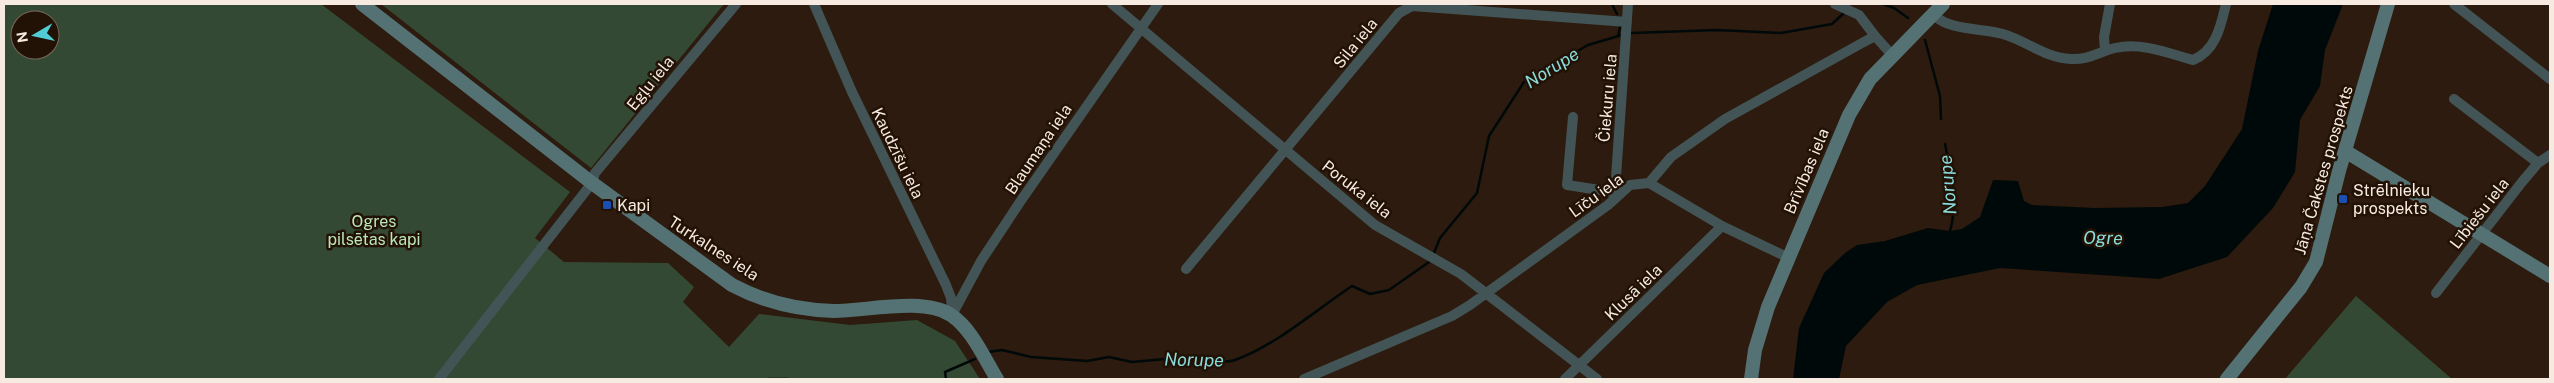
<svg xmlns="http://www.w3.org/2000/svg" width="2554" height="383" viewBox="0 0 2554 383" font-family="'Public Sans',sans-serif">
  <rect width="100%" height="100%" fill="#2c1b0e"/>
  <!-- green -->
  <path fill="#344933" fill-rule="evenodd" d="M4 4H321L570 192 535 238 564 262 668 263 694 287 683 302 729 347 759 314 850 325 917 320 955 341 980 379H4ZM20 20H50V50H20Z
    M381 4H724L591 168Z
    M2356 296 2452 379H2285Z"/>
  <!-- water -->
  <path fill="#000909" d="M2273 4H2343L2325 50 2320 86 2300 120 2295 172 2273 208 2227 257 2159 279 2000 268 1917 285 1887 302 1846 346 1839 379H1793L1799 328 1824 273 1845 253 1857 245 1885 241 1928 228 1950 231 1962 229 1980 217 1993 180 2018 181 2024 201 2032 205 2094 208 2162 207 2188 203 2205 186 2242 129 2258 51Z"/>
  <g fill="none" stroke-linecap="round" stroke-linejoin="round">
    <!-- stream -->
    <path stroke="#000909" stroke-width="2.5" d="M1612 4 1617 14
      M1883 4 1894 8 1908 18
      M1632 33 1717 30 1781 33 1832 24 1845 12
      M1618 36 1620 27
      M1925 40 1940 96 1941 119
      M1945 144C1951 173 1959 205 1949 234
      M1434 253 1440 238 1477 193 1489 136 1524 82 1588 45 1622 35
      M988 352 1002 350 1031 357 1087 361 1109 357 1132 362 1187 357 1193 360C1207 357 1222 365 1235 360 1275 346 1316 310 1352 286L1370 294 1389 290 1429 262
      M769 379H788
      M946 379 945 372 975 359"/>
    <!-- street -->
    <path stroke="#425455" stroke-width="10" d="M814 4 852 92 946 285 951 298 952 312
      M1112 4 1375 225 1461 274 1597 379
      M1835 4 1859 15 1875 36
      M2454 4 2550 79
      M1934 15C1949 31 1983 28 2003 34 2027 41 2045 58 2071 59 2088 60 2099 52 2115 48 2141 42 2168 53 2193 60 2216 51 2221 25 2226 4
      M2105 51 2104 37 2110 4
      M2454 99 2538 163
      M1573 117 1567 185 1619 193 1616 177 1628 4
      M1649 183 1722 226 1789 258
      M1186 269 1399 13 1412 6 1627 22
      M2436 293 2522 182 2538 163 2550 155
      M952 315 981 261 1020 202 1158 4
      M439 379 592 183 595 173 736 4
      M1304 379 1452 316 1470 305 1608 205 1630 185 1649 183 1671 157 1725 119 1862 43 1875 36 1892 55
      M1565 379 1722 226"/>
    <!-- secondary -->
    <path stroke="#547173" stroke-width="14" d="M362 4 592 183 732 285C764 302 798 310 834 311 867 311 923 297 951 315 972 329 984 358 997 379
      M2345 151 2550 276
      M1751 379 1755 350 1768 307 1849 115 1870 79 1943 4
      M2227 379 2301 287 2316 262 2339 171 2388 4"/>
  </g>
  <!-- markers -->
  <g fill="#1a4fb4" stroke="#221105" stroke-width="2">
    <rect x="2338" y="194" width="10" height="10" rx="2.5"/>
    <rect x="602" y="200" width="10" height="10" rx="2.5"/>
  </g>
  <g text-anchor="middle" stroke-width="5" stroke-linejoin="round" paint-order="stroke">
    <!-- street labels -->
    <g font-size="16" fill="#f6eae1" stroke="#221105">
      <text transform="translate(1355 43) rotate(-51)" y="6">Sila iela</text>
      <text transform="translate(650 83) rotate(-51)" y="6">Egļu iela</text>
      <text transform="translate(1607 98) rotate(-85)" y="6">Čiekuru iela</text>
      <text transform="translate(1038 149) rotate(-56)" y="6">Blaumaņa iela</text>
      <text transform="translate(898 153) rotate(64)" y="6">Kaudzīšu iela</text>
      <text transform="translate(2323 170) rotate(-74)" y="6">Jāņa Čakstes prospekts</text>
      <text transform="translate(1806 171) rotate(-67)" y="6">Brīvības iela</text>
      <text transform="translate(1357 189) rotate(38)" y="6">Poruka iela</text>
      <text transform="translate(1596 195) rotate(-36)" y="6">Līču iela</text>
      <text transform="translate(2479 213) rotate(-52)" y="6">Lībiešu iela</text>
      <text transform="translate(714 248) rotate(33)" y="6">Turkalnes iela</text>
      <text transform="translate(1633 292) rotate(-44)" y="6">Klusā iela</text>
    </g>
    <!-- poi labels -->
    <g font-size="16" fill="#f6eae1" stroke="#221105" text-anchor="start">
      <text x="2353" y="196">Strēlnieku<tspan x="2353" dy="18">prospekts</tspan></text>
      <text x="617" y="211">Kapi</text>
    </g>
    <!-- park labels -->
    <g font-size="16" fill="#bae7b8" stroke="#221105">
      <text x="374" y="227">Ogres<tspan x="374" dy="18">pilsētas kapi</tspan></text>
    </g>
    <!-- water labels -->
    <g font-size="18" font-style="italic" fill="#89dbdb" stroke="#221105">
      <text transform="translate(1552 68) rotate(-32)" y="6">Norupe</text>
      <text transform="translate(1948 185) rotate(-95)" y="6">Norupe</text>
      <text transform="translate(2103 238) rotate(1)" y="6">Ogre</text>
      <text transform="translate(1194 360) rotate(1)" y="6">Norupe</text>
    </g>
  </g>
  <!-- border -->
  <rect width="2554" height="383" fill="none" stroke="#f6eae1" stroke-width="10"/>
  <!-- north arrow -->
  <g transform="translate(35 35) rotate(261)"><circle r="24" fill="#221105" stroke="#77685d"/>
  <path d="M0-4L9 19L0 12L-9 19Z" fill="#51ccd5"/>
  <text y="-8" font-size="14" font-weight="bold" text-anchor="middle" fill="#f6eae1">N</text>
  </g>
</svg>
